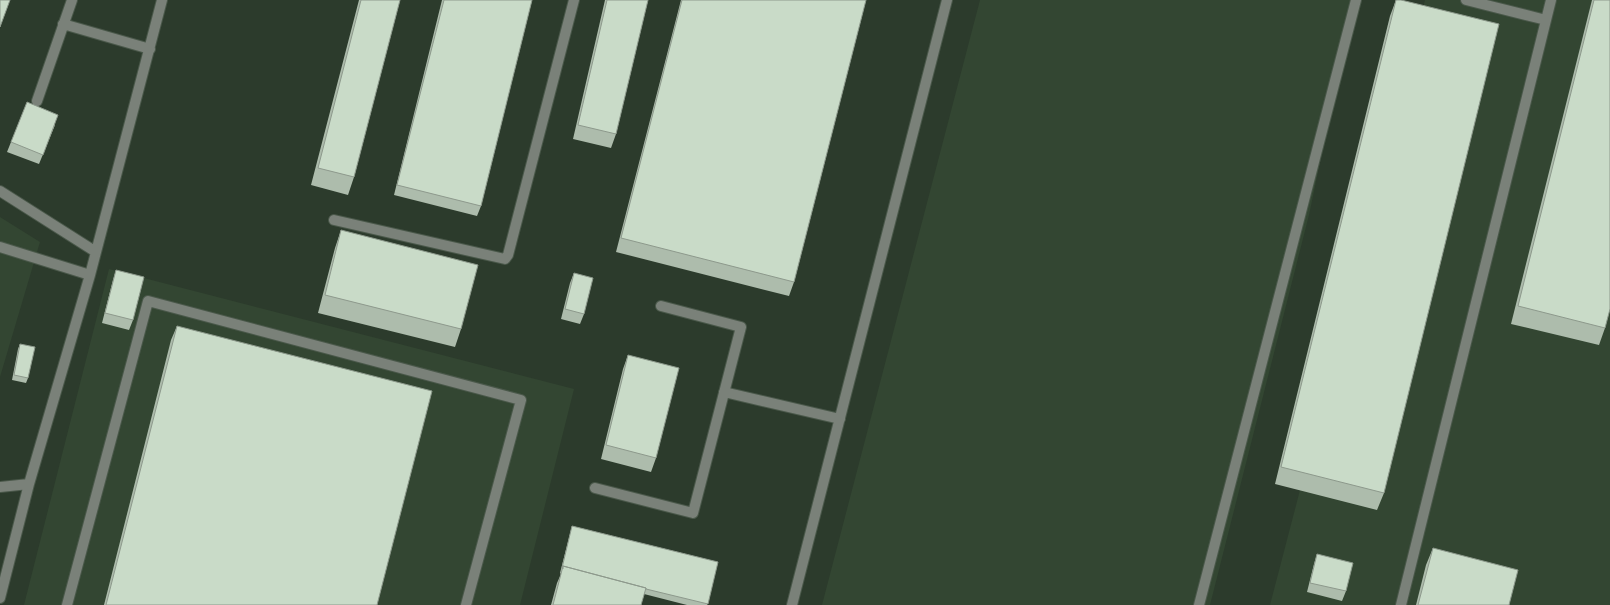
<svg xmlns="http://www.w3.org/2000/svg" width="1610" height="605" viewBox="0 0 1610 605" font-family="'Fira Sans Condensed',sans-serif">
  <rect width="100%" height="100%" fill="#2c3b2c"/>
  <!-- built -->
  <path fill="#334632" d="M980 0H1354L1309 215 1210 605H822Z
    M1425 0H1610V605H1270L1341 333Z
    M0 217 40 242 0 377Z
    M109 269 574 389 520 605H24Z"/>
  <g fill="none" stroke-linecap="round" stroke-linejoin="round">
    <defs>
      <path id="minor" d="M1466 0 1546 20
        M63 24 150 49
        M37 101 72 0
        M0 191 96 252
        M334 220 505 259 508 255 574 0
        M0 247 90 275
        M724 392 840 419
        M0 487 29 484
        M595 488 693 513 741 327 661 306
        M0 598 29 484 90 275 162 0
        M67 605 148 301 521 400 466 605
        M792 605 947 0
        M1199 605 1356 0
        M1401 605 1551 0"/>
    </defs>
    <!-- minor casing -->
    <use href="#minor" stroke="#4a584a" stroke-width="12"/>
    <!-- minor -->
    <use href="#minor" stroke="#7a8179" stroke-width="10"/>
  </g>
  <!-- wall -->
  <path fill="#adbcac" d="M359 0H400L354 177 348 195 311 185Z
    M442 0H532L481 206 477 216 394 195Z
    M605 0H648L616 134 611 148 573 139Z
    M681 0H866L794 282 789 296 616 252Z
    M1396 0 1384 493 1377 510 1275 484 1390 16Z
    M1592 0H1610L1605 328 1599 345 1511 324Z
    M55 125 39 164 7 152 11 142Z
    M341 230 461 329 455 347 318 313 335 248Z
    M116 270 133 320 129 330 102 323 113 280Z
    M574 273 584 314 580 324 561 319 570 283Z
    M177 326 377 605H104L171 340Z
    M20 344 28 378 26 383 12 380 18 349Z
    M628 355 656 458 651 472 601 459 623 369Z
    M572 526 718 562 707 605H687L644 594 641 605H551L557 583 561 574 560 573Z
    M1433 548 1509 605H1416L1426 565Z
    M1317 554 1346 591 1342 601 1307 592 1314 564Z"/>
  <!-- building -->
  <path fill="#c9dbc8" stroke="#8d998c" d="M0 0H10L0 27Z
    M361 0H400L354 177 318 168Z
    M444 0H532L481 206 397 185Z
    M607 0H648L616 134 578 125Z
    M682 0H866L794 282 621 238Z
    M1396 0H1401L1499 24 1384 493 1281 467Z
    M1594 0H1610V309L1605 328 1518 306Z
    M27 102 58 115 43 155 11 142Z
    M341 230 478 265 461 329 325 295Z
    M116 270 144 277 133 320 105 313Z
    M574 273 593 278 584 314 565 309Z
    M177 326 432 391 377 605H106Z
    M20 344 35 347 28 378 14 375Z
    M628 355 679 368 656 458 606 445Z
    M572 526 718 562 708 604 646 589V588L563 566V569L562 568Z
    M1433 548 1518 570 1509 605H1418Z
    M1317 554 1353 563 1346 591 1310 583Z
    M563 566 646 588 641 605H553Z"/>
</svg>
